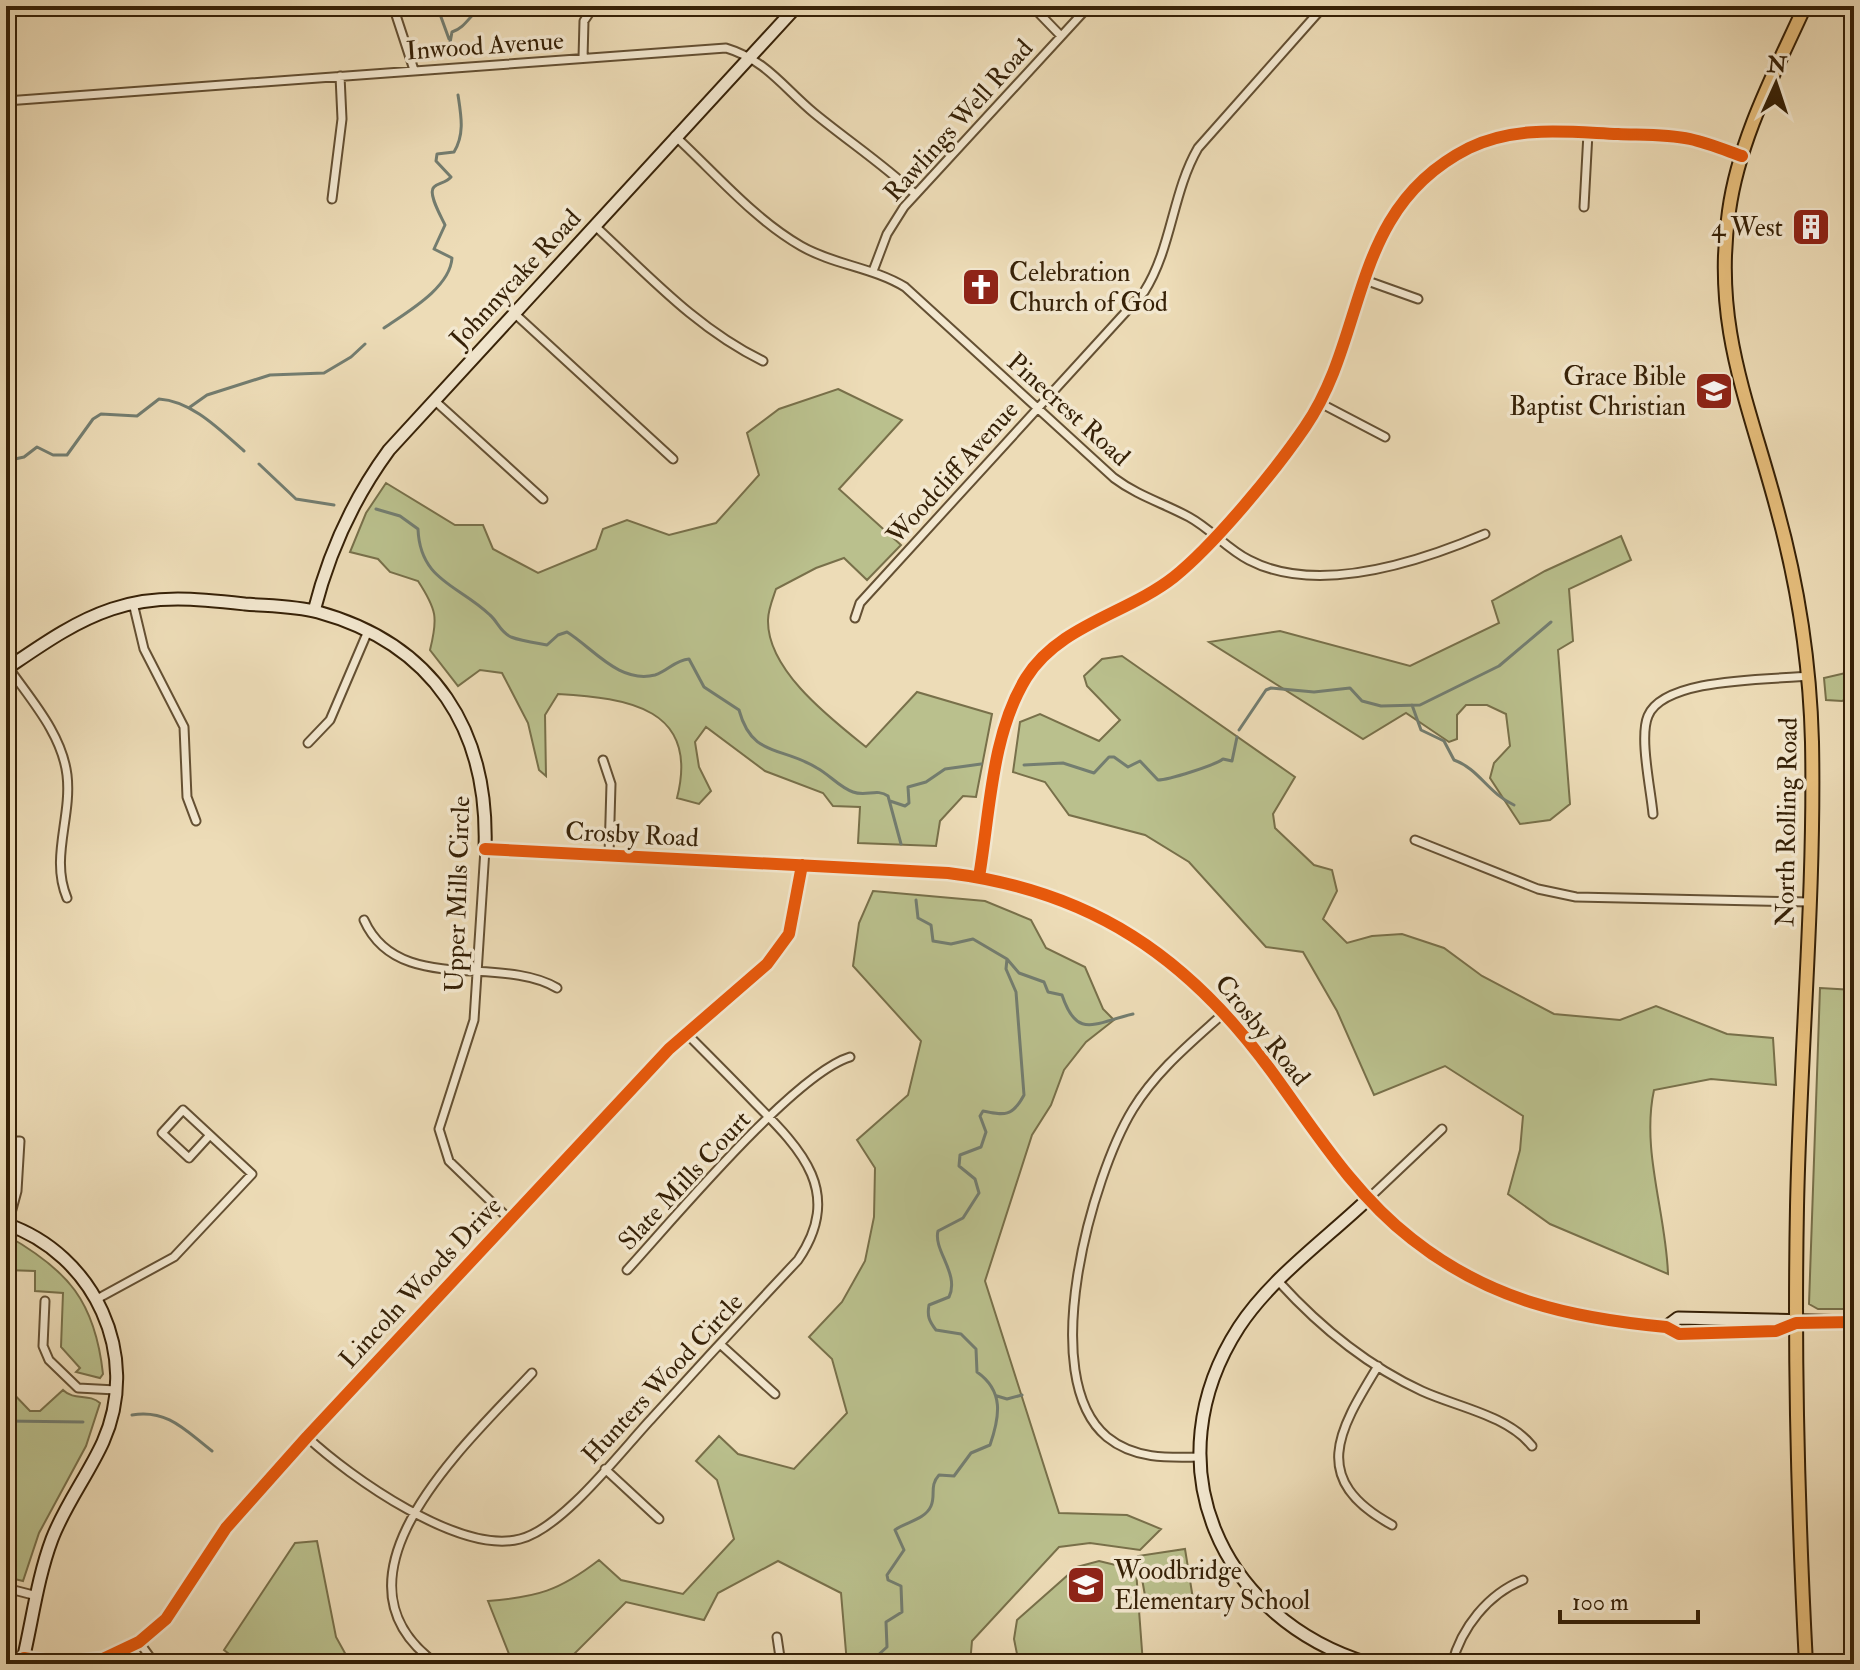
<svg xmlns="http://www.w3.org/2000/svg" width="1860" height="1670" viewBox="0 0 1860 1670" font-family="'IM FELL Double Pica',serif">
  <rect width="100%" height="100%" fill="#eddcb7"/>
  <filter id="stains"><feTurbulence type="fractalNoise" baseFrequency=".0025" numOctaves="4"/><feColorMatrix values="0 0 0 0 .2 0 0 0 0 .09 0 0 0 0 .02 0 0 0 .5 -.17"/></filter>
  <radialGradient id="worn" r=".72"><stop offset=".6" stop-color="#630" stop-opacity="0"/><stop offset="1" stop-color="#630" stop-opacity=".3"/></radialGradient>
  <!-- green -->
  <path fill="#bac08d" stroke="#78704a" stroke-width="2" d="M838 389 902 420 839 489 901 545 867 580 844 558 816 568 776 589C773 598 768 610 768 620 767 670 830 718 866 747L917 692 992 714 976 797 963 796 940 821 936 846 858 843 860 807 833 806 823 793 765 771 706 727 695 742 699 767 711 791 699 804 677 798C700 708 628 698 558 694L545 715 546 776 539 770 528 723 502 673 480 670 458 686 430 650C438 618 437 610 418 581L390 572 378 559 350 552 366 513 386 483 455 525H483L493 549 538 573 596 549 603 529 627 520 669 535 716 523 759 475 747 433 779 409Z
    M1621 536 1631 560 1569 589 1573 641 1558 650 1570 804 1550 820 1520 824 1490 778 1494 763 1510 746 1506 714 1487 705H1466L1457 715V739L1449 742 1406 713 1363 739 1209 642 1280 631 1410 666 1499 623 1492 601 1545 571Z
    M1122 656 1295 777 1273 814 1275 828 1314 865 1332 870 1337 891 1323 919 1347 943 1372 936 1402 934 1444 948 1482 976 1554 1014 1620 1020 1656 1006 1727 1034 1773 1038 1776 1085 1711 1079 1654 1090C1641 1150 1666 1213 1668 1274L1550 1224 1508 1194 1520 1150 1523 1116 1445 1066 1374 1095 1337 1011 1303 952 1266 947 1189 862 1145 835 1069 815 1045 782 1013 772 1020 722 1040 714 1099 741 1120 720 1087 686 1084 676 1102 659Z
    M1854 671V696L1842 701 1826 700 1824 678Z
    M873 891 985 901 1031 920 1046 948 1085 967 1103 1009 1114 1020 1086 1042 1064 1070 1051 1105 1032 1135 985 1281 1059 1513 1127 1515 1161 1529 1140 1550 1090 1543 1059 1547 972 1641 970 1664H847L841 1593 778 1561 718 1593 704 1620 626 1602 573 1655 574 1664H513L488 1601C537 1597 559 1591 599 1560L621 1580 683 1594 734 1539 717 1480 696 1461 719 1436 738 1454 794 1469 847 1413 832 1359 809 1337 842 1302 865 1261 874 1217 875 1168 857 1140 908 1095 921 1041 853 966 859 923Z
    M1820 988 1854 990V1309H1818L1809 1304Z
    M6 1235C68 1270 95 1301 103 1374L100 1378 76 1372 80 1368 61 1347 63 1293 35 1291V1271L6 1270Z
    M6 1386 30 1411H40L63 1390C74 1401 89 1393 100 1403L86 1446 39 1533 23 1581 6 1577V1553L12 1551 6 1521Z
    M317 1541 336 1637 351 1664H242L224 1650 295 1543Z
    M1185 1549 1193 1599 1147 1607 1138 1556Z
    M1099 1561 1136 1570 1143 1664H1019L1014 1639 1017 1620 1077 1567Z"/>
  <g fill="none" stroke-linecap="round" stroke-linejoin="round">
    <!-- stream -->
    <path stroke="#737d70" stroke-width="3" d="M437 6 449 39
      M504 6H517
      M449 48 452 32C467 27 470 13 484 6
      M384 328C407 312 450 288 452 258L434 249 445 225C442 218 427 193 434 187 438 183 446 183 451 177L436 161 437 154 454 152C465 134 461 115 458 95
      M190 407 207 395 270 375 324 373 351 357 365 344
      M6 461 24 457 37 447 53 455H67L93 419 101 414 137 416 159 399C192 401 220 430 244 451
      M259 464 296 499 334 505
      M376 509 400 516 418 529C420 581 459 585 490 615 498 622 500 632 511 637 521 641 536 643 547 645L558 635 567 632C593 648 619 684 655 675 668 671 675 660 689 659L704 687 739 710C752 758 782 746 817 768 830 775 839 787 853 792 866 797 877 788 888 796L901 844
      M1412 705 1421 730 1444 741 1454 760C1479 769 1488 793 1514 805
      M1239 730 1266 690 1271 688 1314 692 1350 688 1362 701 1381 706 1420 705 1499 666 1551 622
      M1024 765 1063 763 1094 773 1109 757H1114L1128 767 1140 761 1158 780C1168 780 1216 765 1223 759L1232 761 1237 737
      M890 801 905 806 909 803 908 787 926 782 945 769 981 764
      M1007 959 1019 973 1044 982 1048 992 1062 995C1077 1040 1094 1023 1133 1014
      M997 1396 1007 1399 1022 1395
      M132 1415C168 1409 186 1431 212 1451
      M6 1421 83 1422
      M877 1664V1656L887 1647 886 1622 902 1612 901 1586 888 1580 887 1575 904 1550 895 1530C905 1522 925 1520 931 1506 936 1495 929 1486 939 1475L954 1476 971 1453 990 1445C1000 1416 1004 1391 977 1372L976 1349 961 1334 936 1330C929 1321 927 1316 929 1305L949 1297C960 1274 933 1250 938 1231L963 1218 979 1193 975 1179 959 1166 960 1155 981 1147 986 1132 980 1116 983 1111C1003 1115 1012 1118 1024 1095L1016 992 1006 969 1007 959 973 939 951 944 933 941 931 925 918 918 916 900"/>
    <defs>
      <path id="street" d="M22 6H28
        M393 6 414 70
        M1032 6 1061 36
        M583 58 584 21 594 6
        M6 101 726 48C766 60 783 87 814 113 848 141 883 164 915 194
        M675 136C715 173 754 219 801 246 834 265 872 267 905 287L1114 478C1138 496 1163 503 1189 517 1211 529 1227 549 1249 560 1318 596 1419 562 1485 534
        M332 199 342 119 340 76
        M1584 207 1588 133
        M594 225C648 275 697 329 763 361
        M873 271 887 234 904 207 1089 6
        M1362 279 1418 299
        M514 313 673 459
        M434 400 543 499
        M1320 403 1385 437
        M133 603 144 649 184 727 187 797 196 821
        M855 618 860 603 1144 292C1172 248 1172 193 1198 148L1324 6
        M8 667C31 700 62 734 67 775 72 817 50 858 67 898
        M308 743 330 720 368 631
        M603 760 611 784 609 855
        M1653 814C1651 790 1639 737 1648 716 1664 677 1771 680 1809 676
        M1415 840 1538 889 1576 897 1808 902
        M485 849 474 1020 439 1129 449 1161 509 1219
        M979 877C990 813 991 735 1026 678 1059 625 1127 614 1174 577 1215 544 1275 471 1305 427 1369 334 1348 209 1469 148 1516 125 1568 132 1618 134 1641 135 1667 134 1690 139 1708 143 1725 150 1742 156
        M364 920C398 996 500 954 557 988
        M6 1141H20L17 1191 8 1224
        M1368 1199 1442 1129
        M627 1270C672 1221 794 1074 850 1057
        M1279 1282C1320 1327 1366 1365 1422 1391 1457 1407 1507 1415 1532 1446
        M97 1299 174 1257 252 1174 183 1110 162 1133 189 1158 210 1135
        M45 1301 43 1346 49 1360 78 1388 116 1390
        M720 1344 775 1394
        M1378 1366C1339 1430 1308 1479 1392 1525
        M307 1437C350 1477 460 1555 520 1539 562 1529 622 1450 653 1417 701 1364 749 1312 798 1260 844 1193 802 1150 755 1103 732 1079 709 1056 686 1033
        M1200 1457C1167 1458 1134 1459 1107 1437 1035 1377 1092 1176 1133 1109 1157 1070 1192 1042 1225 1012
        M605 1469 659 1519
        M6 1588 37 1596
        M777 1637 781 1664
        M139 1642 155 1664
        M24 1658 59 1664 103 1659 139 1642 166 1619 226 1528 307 1437 669 1049 767 964 789 934 802 865
        M437 1664C316 1578 468 1442 532 1373
        M1452 1664C1461 1628 1488 1594 1523 1580"/>
      <path id="secondary" d="M314 611C329 552 353 499 389 450L797 6
        M6 669C40 646 73 622 112 609 156 594 200 599 245 604 268 606 295 606 318 612 434 644 489 730 485 849L948 873C1092 891 1188 957 1272 1072 1315 1131 1354 1194 1412 1239 1489 1300 1570 1318 1666 1327L1679 1334 1776 1331 1796 1323
        M1368 1199C1326 1239 1271 1278 1239 1327 1151 1463 1219 1619 1370 1664
        M6 1224C94 1254 142 1355 103 1442 88 1475 65 1505 52 1539 37 1579 32 1623 22 1664
        M1666 1327 1678 1318 1854 1322"/>
      <path id="primary" d="M1805 6C1775 72 1739 139 1729 211 1712 325 1749 403 1777 509 1798 585 1810 663 1812 742 1815 897 1800 1053 1797 1207 1794 1360 1798 1512 1806 1664"/>
    </defs>
    <!-- street casing -->
    <use href="#street" stroke="#645033" stroke-width="11"/>
    <!-- secondary casing -->
    <use href="#secondary" stroke="#362107" stroke-width="15"/>
    <!-- primary casing -->
    <use href="#primary" stroke="#362107" stroke-width="16"/>
    <!-- street -->
    <use href="#street" stroke="#f3e8d0" stroke-width="7"/>
    <!-- secondary -->
    <use href="#secondary" stroke="#f3e8d0" stroke-width="11"/>
    <!-- primary -->
    <use href="#primary" stroke="#e6be7c" stroke-width="12"/>
    <defs>
      <path id="cycleway" d="M485 849 948 873C1092 891 1188 957 1272 1072 1315 1131 1354 1194 1412 1239 1489 1300 1570 1318 1666 1327L1679 1334 1776 1331 1796 1323 1854 1322
        M979 877C990 813 991 735 1026 678 1059 625 1127 614 1174 577 1215 544 1275 471 1305 427 1369 334 1348 209 1469 148 1516 125 1568 132 1618 134 1641 135 1667 134 1690 139 1708 143 1725 150 1742 156
        M24 1658 59 1664 103 1659 139 1642 166 1619 226 1528 307 1437 669 1049 767 964 789 934 802 865"/>
    </defs>
    <!-- cycleway casing -->
    <use href="#cycleway" stroke="#f3e8d0" stroke-width="17"/>
    <!-- cycleway -->
    <use href="#cycleway" stroke="#e8590c" stroke-width="12"/>
  </g>
  <!-- icons -->
  <defs>
    <symbol id="building-square" viewBox="-11 -11 22 22"><rect x="-9" y="-9" width="18" height="18" rx="4" fill="#8f2418" stroke="#f3e8d0"/><path d="M-4-6H4V6H1V3H-1V6H-4ZM-2.5-4.3h1.7v1.8h-1.7ZM.8-4.3h1.7v1.8H.8ZM-2.5-1h1.7V.8h-1.7ZM.8-1h1.7V.8H.8Z" fill="#fff"/></symbol>
    <symbol id="church-square" viewBox="-11 -11 22 22"><rect x="-9" y="-9" width="18" height="18" rx="4" fill="#8f2418" stroke="#f3e8d0"/><path d="M-1.2-6h2.4v3.5h3.3v2.4h-3.3V6h-2.4V-.1h-3.3v-2.4h3.3Z" fill="#fff"/></symbol>
    <symbol id="school-square" viewBox="-11 -11 22 22"><rect x="-9" y="-9" width="18" height="18" rx="4" fill="#8f2418" stroke="#f3e8d0"/><path d="M0-5L7-2L0 1L-7-2ZM-4 1L0 2.5L4 1V4Q0 6-4 4Z" fill="#fff"/></symbol>
  </defs>
  <g fill-rule="evenodd">
    <use href="#building-square" x="1789" y="205" width="44" height="44"/>
    <use href="#church-square" x="959" y="265" width="44" height="44"/>
    <use href="#school-square" x="1692" y="369" width="44" height="44"/>
    <use href="#school-square" x="1064" y="1563" width="44" height="44"/>
  </g>
  <g text-anchor="middle" stroke-width="7" stroke-linejoin="round" paint-order="stroke">
    <!-- street labels -->
    <g font-size="26" fill="#362107" stroke="#f3e8d0">
      <text transform="translate(485 45) rotate(-4)" y="9">Inwood Avenue</text>
      <text transform="translate(958 120) rotate(-48)" y="9">Rawlings Well Road</text>
      <text transform="translate(515 278) rotate(-47)" y="9">Johnnycake Road</text>
      <text transform="translate(1069 409) rotate(42)" y="9">Pinecrest Road</text>
      <text transform="translate(952 472) rotate(-48)" y="9">Woodcliff Avenue</text>
      <text transform="translate(1786 822) rotate(-89)" y="9">North Rolling Road</text>
      <text transform="translate(632 834) rotate(3)" y="9">Crosby Road</text>
      <text transform="translate(457 894) rotate(-88)" y="9">Upper Mills Circle</text>
      <text transform="translate(1263 1030) rotate(51)" y="9">Crosby Road</text>
      <text transform="translate(684 1180) rotate(-47)" y="9">Slate Mills Court</text>
      <text transform="translate(420 1282) rotate(-47)" y="9">Lincoln Woods Drive</text>
      <text transform="translate(662 1378) rotate(-47)" y="9">Hunters Wood Circle</text>
    </g>
    <!-- poi labels -->
    <g font-size="26" fill="#362107" stroke="#f3e8d0" text-anchor="end">
      <text x="1783" y="236">4 West</text>
      <text x="1009" y="281" text-anchor="start">Celebration<tspan x="1009" dy="30">Church of God</tspan></text>
      <text x="1686" y="385">Grace Bible<tspan x="1686" dy="30">Baptist Christian</tspan></text>
      <text x="1114" y="1579" text-anchor="start">Woodbridge<tspan x="1114" dy="30">Elementary School</tspan></text>
    </g>
  </g>
  <!-- margin -->
  <rect width="1860" height="1670" fill="none" stroke="#eddcb7" stroke-width="32"/>
  <rect x="8" y="8" width="1844" height="1654" fill="none" stroke="#362107" stroke-width="4"/>
  <rect x="16" y="16" width="1828" height="1638" fill="none" stroke="#362107" stroke-width="2"/>
  <!-- north arrow -->
  <g transform="translate(1776 84) rotate(3)" stroke="#f3e8d0" stroke-width="6" paint-order="stroke">
  <path d="M0-6L14 30L0 20L-14 30Z" fill="#362107"/>
  <text y="-12" font-size="22" font-weight="bold" text-anchor="middle" fill="#362107">N</text>
  </g>
  <!-- scale -->
  <path d="M1560 1610v12h138v-12" fill="none" stroke="#362107" stroke-width="4"/>
  <text x="1572" y="1610" font-size="24" fill="#362107" stroke="#f3e8d0" stroke-width="6" paint-order="stroke">100 m</text>
  <rect width="100%" height="100%" filter="url(#stains)"/>
  <rect width="100%" height="100%" fill="url(#worn)"/>
</svg>
